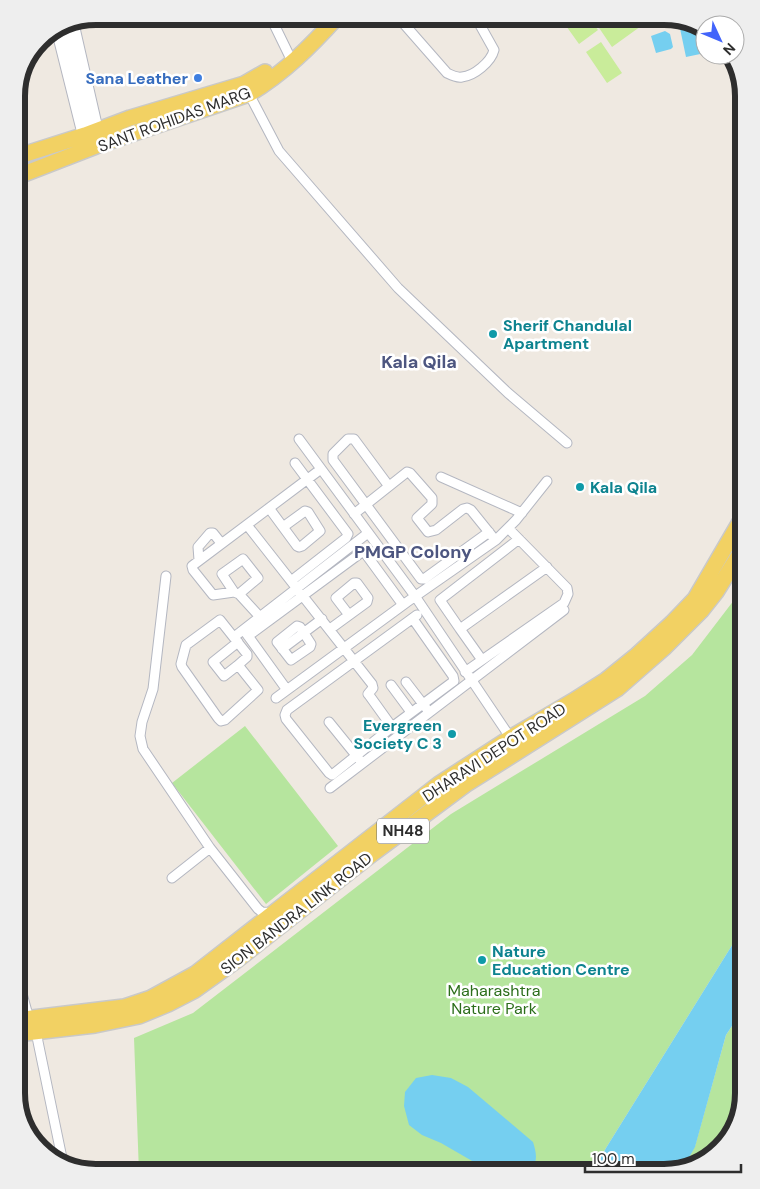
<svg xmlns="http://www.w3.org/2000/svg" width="760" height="1189" viewBox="0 0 760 1189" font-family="'DM Sans',sans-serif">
  <rect width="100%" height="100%" fill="#efe9e1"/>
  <!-- green -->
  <path fill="#b6e59e" d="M744 587V926L606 1148 592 1173H139L134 1038 193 1013 451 814 645 696 692 655Z
    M245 726 338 846 266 904 172 783Z
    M744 1008V1093L730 1137 700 1164 683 1168 695 1146 726 1035Z"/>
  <!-- pitch -->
  <path fill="#c9ec9a" d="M559 16H587L598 30 579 44Z
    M591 16H655L612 47Z
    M601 42 622 73 607 83 586 52Z"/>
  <!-- water -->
  <path fill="#75cff0" d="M678 19 705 29V53L686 57Z
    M665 31 670 34 673 47 671 49 656 53 651 36Z
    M744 926V1008L726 1035 695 1147 683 1168 664 1173H592L606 1148Z
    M432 1075 451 1078 468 1087 533 1142C537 1155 538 1162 529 1173H493L441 1143 422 1135 409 1125 404 1106 405 1092 416 1078Z"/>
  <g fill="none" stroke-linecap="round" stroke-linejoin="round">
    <defs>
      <path id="minor" d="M270 16 289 55
        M397 16 447 73C451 75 456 78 462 77 474 76 491 62 494 50L475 16
        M247 90 279 151 398 288 508 393 567 443
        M299 439 415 596 512 740
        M441 477 522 513
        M388 485 354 439H348L333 454V460L421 579H424L489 532
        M269 508 297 546 299 547 302 546 320 531 308 512 305 511 283 527
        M354 514 407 472 410 473 432 498V504L417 518 428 532 436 530 463 509 467 508 471 510 492 536
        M247 525 372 684 373 688 368 694 369 695 392 727 454 681 453 676 413 619
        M199 560 198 547 210 533H213L221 543
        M166 576 153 689 142 722 140 736 143 749 210 848 258 909 262 912 274 913
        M291 581 346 538 348 534 295 463
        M234 592 222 574 243 559 258 578 239 594
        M260 617 239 594 234 592 213 595 193 570 192 566 321 469
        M220 620 247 654V657L238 665 258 690 225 720 221 721 218 718 182 667 181 664 186 645Z
        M297 626 300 627 311 644 310 647 291 660 277 642Z
        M330 629 367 602 368 598 357 583H354L336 598 349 615
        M460 629 440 600 519 539
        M246 633 287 690
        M248 636 362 552 365 553 403 605
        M234 637 368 533
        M238 642 213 662 224 676 238 665
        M282 649 322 619
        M482 660 460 629 547 567
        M465 672 564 603 568 594 567 588 508 528
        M406 682 426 708
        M391 685 411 712
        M276 698 407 602 496 540 516 520 547 481
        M329 722 359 759
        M392 727 332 775 329 773 286 719 285 715 287 710 417 615
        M330 788 564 610
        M172 878 210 848
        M16 972 29 1019
        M36 1032 63 1163"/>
      <path id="secondary" d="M72 26 96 131V140
        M59 31 85 135 92 142"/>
      <path id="primary" d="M16 157 85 135 130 118 244 84 265 72
        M16 177 96 146 249 94C284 73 311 46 338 16
        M16 1020 124 1007 151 998 195 974 439 784 510 738 573 701 606 680 637 655 672 623 695 599 744 515
        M16 1034 95 1025 139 1016 168 1004 195 990 237 960 372 854 465 785 617 689 665 647 701 611 716 592 744 547"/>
    </defs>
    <!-- minor casing -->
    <use href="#minor" stroke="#b4b7c1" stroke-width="11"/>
    <!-- secondary casing -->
    <use href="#secondary" stroke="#b4b7c1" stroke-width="16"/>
    <!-- primary casing -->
    <use href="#primary" stroke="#c9c9c9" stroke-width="18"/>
    <!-- minor -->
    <use href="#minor" stroke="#fff" stroke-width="9"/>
    <!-- secondary -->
    <use href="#secondary" stroke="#fff" stroke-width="14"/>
    <!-- primary -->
    <use href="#primary" stroke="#f2d163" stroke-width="15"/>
  </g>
  <!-- markers -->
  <circle fill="#3f7fe0" stroke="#fff" stroke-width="2" cx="198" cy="78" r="5"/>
  <g fill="#0f9aa8" stroke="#fff" stroke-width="2">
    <circle cx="493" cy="334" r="5"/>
    <circle cx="580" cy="487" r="5"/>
    <circle cx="452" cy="734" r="5"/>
    <circle cx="482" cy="960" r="5"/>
  </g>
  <g text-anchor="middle" stroke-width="5" stroke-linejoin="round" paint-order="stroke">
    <!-- shield labels -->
    <rect fill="#fff" stroke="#6d6d6d" stroke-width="1" x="377" y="818.5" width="52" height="25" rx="4"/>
    <g font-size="15" font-weight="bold" fill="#2e2e2e">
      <text x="403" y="836">NH48</text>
    </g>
    <!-- shop labels -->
    <g font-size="16" font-weight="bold" fill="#366cbe" stroke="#fff" text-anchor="end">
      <text x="188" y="84">Sana Leather</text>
    </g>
    <!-- street labels -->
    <g font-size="16" fill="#2e2e2e" stroke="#fff">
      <text transform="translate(174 119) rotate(-20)" y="6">SANT ROHIDAS MARG</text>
      <text transform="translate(494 752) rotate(-33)" y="6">DHARAVI DEPOT ROAD</text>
      <text transform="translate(296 913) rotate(-38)" y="6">SION BANDRA LINK ROAD</text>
    </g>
    <!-- culture labels -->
    <g font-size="16" font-weight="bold" fill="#0d838f" stroke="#fff" text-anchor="start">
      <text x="503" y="331">Sherif Chandulal<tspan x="503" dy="18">Apartment</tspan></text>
      <text x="590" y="493">Kala Qila</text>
      <text x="442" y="731" text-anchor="end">Evergreen<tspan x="442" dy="18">Society C 3</tspan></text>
      <text x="492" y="957">Nature<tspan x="492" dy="18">Education Centre</tspan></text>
    </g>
    <!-- park labels -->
    <g font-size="16" fill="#2c6e1b" stroke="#fff">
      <text x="494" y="996">Maharashtra<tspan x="494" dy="18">Nature Park</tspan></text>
    </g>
    <!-- neighbourhood labels -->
    <g font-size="18" font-weight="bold" fill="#4d5680" stroke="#fff">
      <text x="419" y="368">Kala Qila</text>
      <text x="413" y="558">PMGP Colony</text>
    </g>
  </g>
  <!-- crop -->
  <path d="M0 0H760V1189H0ZM96 25H664A71 71 0 0 1 735 96V1093A71 71 0 0 1 664 1164H96A71 71 0 0 1 25 1093V96A71 71 0 0 1 96 25Z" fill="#eee" fill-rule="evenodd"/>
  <path fill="none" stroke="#2e2e2e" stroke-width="6" d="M96 25H664A71 71 0 0 1 735 96V1093A71 71 0 0 1 664 1164H96A71 71 0 0 1 25 1093V96A71 71 0 0 1 96 25Z"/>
  <!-- north arrow -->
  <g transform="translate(720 40) rotate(134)"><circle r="24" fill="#ffffff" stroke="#ababab"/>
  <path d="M0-4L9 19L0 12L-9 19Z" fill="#4264fb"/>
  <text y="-8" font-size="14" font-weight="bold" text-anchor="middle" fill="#2e2e2e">N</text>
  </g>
  <!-- scale -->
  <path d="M585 1164v8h156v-8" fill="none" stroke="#2e2e2e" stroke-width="2.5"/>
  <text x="592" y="1164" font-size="15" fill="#2e2e2e" stroke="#ffffff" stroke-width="4" paint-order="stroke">100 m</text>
</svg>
